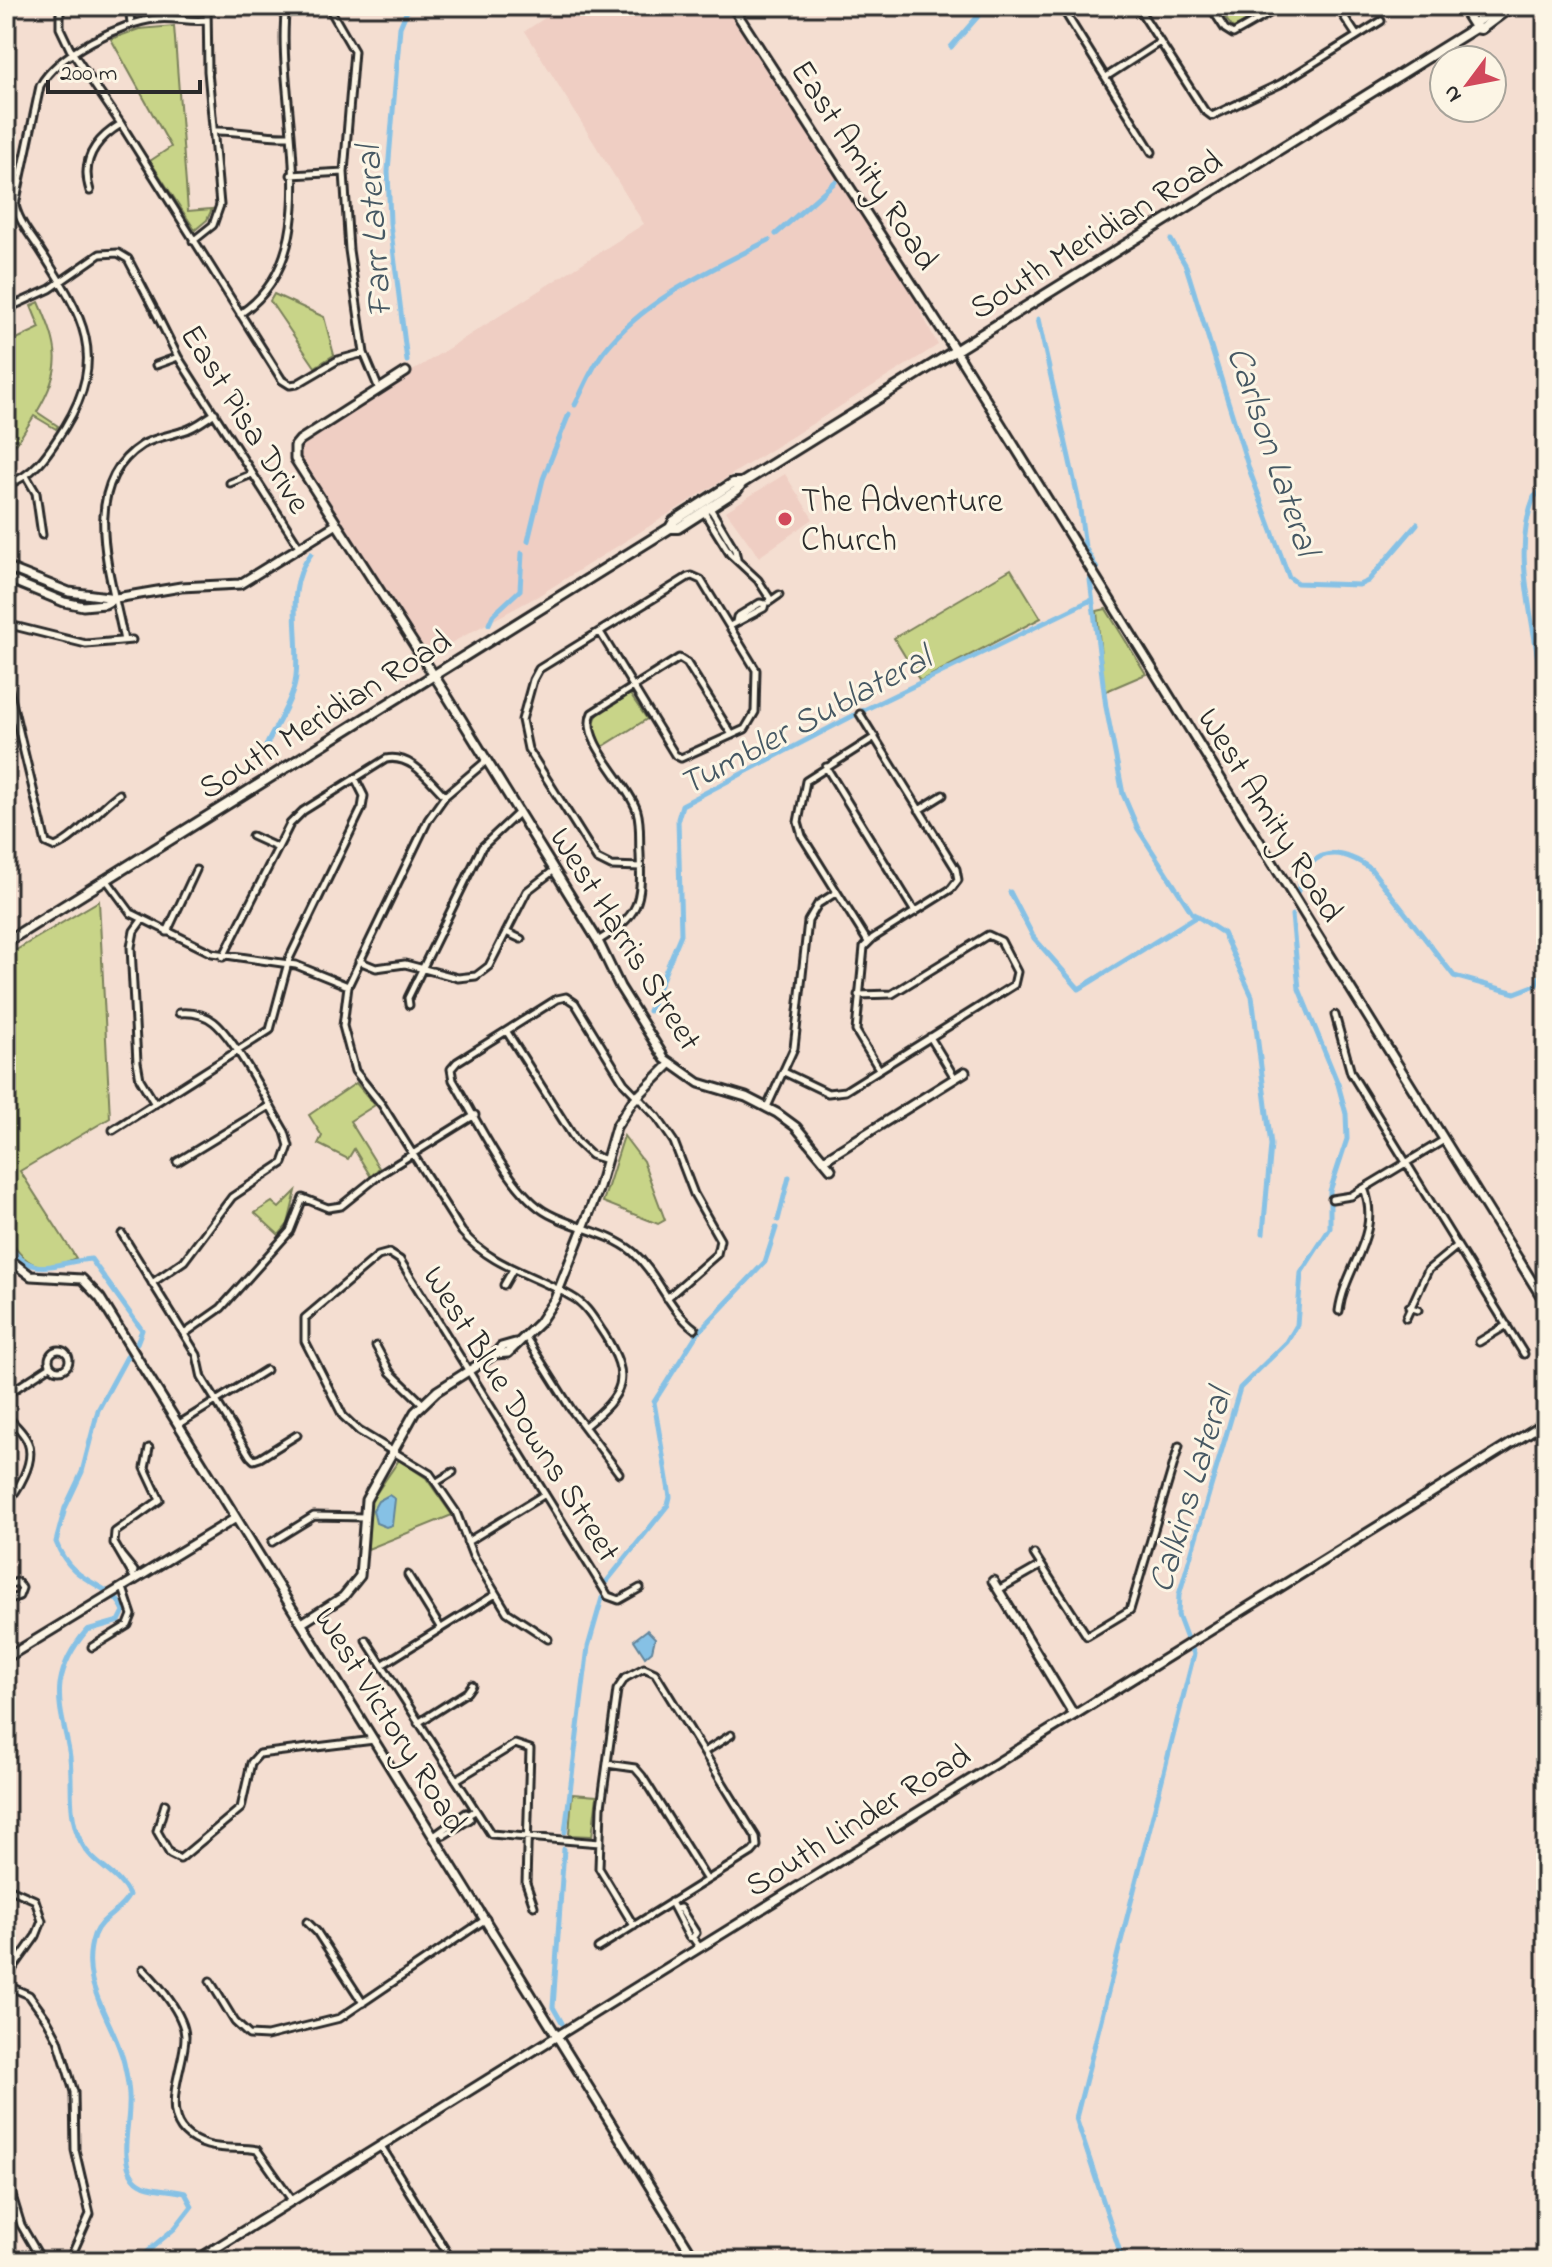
<svg xmlns="http://www.w3.org/2000/svg" width="1552" height="2267" viewBox="0 0 1552 2267" font-family="'Indie Flower',sans-serif">
  <rect width="100%" height="100%" fill="#f4ded1"/>
  <filter id="ink" filterUnits="userSpaceOnUse"><feTurbulence type="fractalNoise" baseFrequency=".0125" numOctaves="2"/><feDisplacementMap in="SourceGraphic" scale="16" xChannelSelector="R" yChannelSelector="G"/><feConvolveMatrix kernelMatrix="1 2 1 2 8 2 1 2 1" color-interpolation-filters="sRGB"/></filter>
  <g filter="url(#ink)">
    <!-- built -->
    <path fill="#efcec3" d="M563 6H726L903 277 938 345 538 596 427 656 293 447 644 224 525 31Z
      M785 474 813 519 759 557 726 511Z"/>
    <!-- green -->
    <path fill="#c8d488" stroke="#7a805a" stroke-width="2" d="M1216 6H1242L1251 20 1233 28Z
      M174 26 188 211 212 209 207 220 195 230 150 161 171 147 111 39 139 29Z
      M274 294 324 317 334 355 315 367 270 301Z
      M39 302C59 348 64 367 37 412L58 426 56 429 34 416 17 443 6 451V344L40 328 31 306Z
      M1011 569 1041 618 920 681 894 638Z
      M1106 609 1146 674 1104 692 1097 611Z
      M629 693 647 719 602 747C582 714 604 709 629 693Z
      M99 901 110 1118 20 1171 76 1258C41 1274 25 1267 6 1234V956Z
      M356 1083 375 1105 350 1121 379 1168 371 1177 354 1149 348 1159 318 1144 322 1136 309 1115Z
      M624 1136 643 1161 665 1220 658 1224 603 1202Z
      M296 1191 288 1224 279 1235 255 1213 272 1202 279 1208Z
      M399 1460 426 1478 452 1515 368 1549 369 1504Z
      M572 1794 597 1796 592 1836 569 1835Z"/>
    <!-- water -->
    <path fill="#86c1e5" stroke="#62859b" stroke-width="2" d="M389 1495 395 1499 392 1525 386 1527 376 1523 373 1510 378 1501Z
      M647 1630 655 1638 652 1651 645 1657 634 1640Z"/>
    <g fill="none" stroke-linecap="round" stroke-linejoin="round">
      <!-- canal -->
      <path stroke="#86c1e5" stroke-width="5" d="M6 19 8 6
        M951 47 987 6
        M776 234 835 182
        M1171 240 1186 266 1249 469 1289 577 1297 583 1359 585 1368 581 1417 524
        M1038 319 1079 502 1085 547 1097 569
        M407 361 390 223 388 171 400 27 409 6
        M575 405C584 388 592 366 605 350 646 298 711 270 769 240
        M1546 487 1534 497C1509 560 1539 628 1541 692 1544 743 1539 794 1539 845 1540 859 1544 874 1546 888
        M528 541 543 479 569 414
        M1090 580 1106 707 1123 794 1138 829 1192 913 1223 933 1252 996 1271 1145 1263 1233
        M489 624 493 615 520 590 522 553
        M266 746C275 727 291 703 295 683 303 640 282 591 311 554
        M1298 891C1308 848 1338 845 1371 869L1454 976 1515 993 1536 985 1541 974 1546 933
        M1010 892 1034 938 1079 989 1197 916
        M649 1011 681 934 678 819 682 805 866 709 1091 600
        M778 1220 789 1177
        M6 1241C31 1282 55 1262 91 1259L142 1330 137 1343
        M129 1353 98 1410 82 1472 65 1508 56 1542C73 1588 112 1581 124 1611L119 1621 87 1630C74 1645 63 1664 60 1684 57 1709 67 1734 70 1757 73 1786 67 1815 81 1842 92 1865 118 1872 129 1895 121 1912 101 1917 94 1935 77 1984 114 2020 124 2063 127 2076 130 2092 129 2106 129 2128 119 2159 134 2178 145 2192 169 2188 185 2193L192 2206 175 2228 136 2261
        M607 1581 668 1505 670 1497 654 1402 697 1334 765 1262 776 1228
        M1187 1639 1178 1615 1179 1595 1240 1388 1287 1342 1297 1325 1301 1273 1330 1228V1191L1347 1139 1346 1114 1338 1084 1299 989 1292 915
        M565 1832 588 1647 602 1598
        M562 2023 553 2007 564 1849
        M1119 2261 1120 2252 1076 2118 1194 1654 1192 1649"/>
      <defs>
        <path id="street" d="M60 6V28L70 49 121 124 282 380 290 385 297 384 338 360 364 353
          M129 6 131 23
          M328 6 354 51 344 172 349 250 364 353 379 389
          M1061 6 1152 152
          M1137 6 1204 110 1212 116 1280 84 1381 21
          M1210 6 1225 29 1233 34 1282 6
          M1337 6 1357 36
          M1106 77 1160 42
          M214 131C240 130 263 137 289 136
          M291 175 344 172
          M90 191C80 160 96 139 121 124
          M193 241 213 225 220 205 208 71 207 6
          M6 309 50 289 100 254 118 253 128 259 153 307
          M155 311 178 357 300 548
          M240 314C334 252 273 100 286 6
          M156 365 178 357
          M26 476 36 493 42 535
          M230 483 252 474
          M6 485C36 475 49 452 65 427 110 353 80 312 39 248 30 235 19 221 15 205L40 86C57 54 122 22 156 19 173 17 190 22 206 20
          M710 508 735 550 737 559
          M704 512 730 554 758 580 771 600
          M769 602 779 595
          M6 624 86 644 132 640
          M730 626 764 608 765 604 760 603 737 617 736 622
          M600 632 675 755 681 758 745 729 755 712 756 670 701 580 692 576 688 577 539 669 533 680 522 720 528 749 597 859 611 866 641 867
          M124 641C113 580 76 487 142 445 155 437 169 436 183 431 195 428 204 420 215 413
          M6 677 46 843 55 847C76 839 99 808 119 794
          M860 714 956 869 958 880 951 889 873 938 864 947 856 1031 879 1069
          M485 762 445 796 428 820 348 986 343 1026 355 1071 382 1105 462 1232C493 1268 534 1274 572 1297 587 1305 595 1321 604 1334 632 1379 625 1393 585 1426
          M826 767 915 912
          M919 810 943 795
          M252 836 276 847
          M106 879 131 913 212 953 296 965 348 986
          M142 920 134 931 131 947 137 1062 140 1079 155 1104
          M167 932 196 870
          M506 932 521 939
          M598 941C640 915 642 903 640 854 639 841 641 824 637 811 629 784 579 740 592 713L679 658 687 663 732 735
          M868 942 802 836 798 822 806 781 875 737
          M223 957 290 824 303 811 386 759C411 754 428 779 445 796
          M359 961 376 968 405 964 458 978 476 976 489 966 527 891 553 871
          M409 1005 408 998 482 847 517 814
          M1335 1015 1351 1073 1524 1354
          M507 1032 576 1141 591 1155 607 1160
          M930 1037 955 1078
          M784 1072 828 1093 845 1091 1014 985 1017 972 1001 941 988 935 892 994 858 995
          M767 1107 794 1048 808 921 818 904 837 892
          M113 1130 270 1030 289 959 362 808 364 796 355 778
          M177 1162 269 1106
          M1332 1199 1351 1196 1444 1140
          M122 1234 197 1355 202 1378 250 1456 254 1460 260 1458 297 1435
          M152 1283 184 1261 232 1197 283 1163 289 1146 285 1132C268 1104 237 1041 214 1022 204 1014 192 1012 179 1013
          M504 1285 512 1271
          M667 1298 717 1254 720 1240 694 1194 674 1142 657 1117 624 1083 575 1003 566 997 557 999 457 1062 451 1069 453 1080C476 1117 510 1194 549 1214 575 1228 610 1233 633 1252 658 1274 668 1309 695 1329
          M1409 1307 1418 1310
          M1339 1311C1345 1266 1382 1236 1364 1188
          M1406 1318 1428 1270 1457 1246
          M184 1334 221 1308 290 1231 303 1198 328 1208 341 1206 382 1173 475 1115
          M525 1336 571 1409 619 1473
          M1479 1342 1507 1325
          M376 1346 390 1372 423 1404
          M49 1360a10 10 0 1 1 20 0a10 10 0 1 1-20 0Z
          M6 1395 49 1367
          M6 1416C28 1436 37 1448 24 1476 19 1487 14 1495 6 1503
          M179 1424 266 1370
          M437 1482 453 1472
          M272 1542 314 1516 364 1517
          M467 1542 545 1494
          M1034 1554 1087 1636 1130 1610 1179 1446
          M121 1555 114 1543 115 1532 160 1500 145 1468 149 1448
          M133 1574 134 1571 121 1555 135 1579
          M408 1575 440 1627
          M6 1586 17 1582 22 1588 19 1596 6 1601
          M998 1590 1040 1566
          M548 1639 507 1612 473 1556 456 1512 430 1474 359 1431 343 1416 305 1341V1318L378 1256 389 1253 400 1260 608 1596 619 1600 640 1588
          M366 1640 491 1834 600 1843
          M92 1647 128 1625 132 1615 123 1588
          M382 1665 496 1594
          M418 1723 467 1692 472 1685
          M704 1752 731 1735
          M607 1764 635 1768 642 1776 707 1880
          M456 1780 515 1744 530 1749 526 1883 534 1906
          M165 1804 157 1831 170 1854 180 1859 241 1808 251 1763 259 1754 374 1740
          M441 1832 444 1835 470 1819 468 1815
          M434 1836 466 1813 468 1815 475 1811
          M6 1887 35 1900 42 1921 36 1936 6 1978
          M671 1902 689 1937 693 1938 700 1948
          M676 1909 680 1908 696 1933 693 1937
          M307 1922 317 1932 363 2003
          M598 1948 752 1852 757 1846 756 1837 655 1673 644 1668 625 1678 617 1690 601 1807 599 1868 634 1926
          M143 1969C158 1984 184 2014 185 2036 186 2068 149 2128 207 2145 223 2150 241 2147 257 2150L292 2200
          M210 1981 235 2022 249 2035 267 2036 340 2018 486 1919
          M6 1985 29 1995 47 2020 58 2040 74 2092 75 2150 90 2214 69 2261
          M381 2146 452 2261
          M6 2176 21 2225 42 2261"/>
        <path id="secondary" d="M732 6 955 350 1546 1304
          M1461 6 1475 28
          M406 372 300 440 295 446V459L444 691 598 941 620 987 665 1059 699 1083 746 1097 777 1113 796 1127 831 1169
          M6 567 69 592 116 598
          M6 578 64 602 83 606 105 604 116 598 181 587 240 584 337 524
          M824 1160 965 1072
          M6 1257 31 1276 82 1279 100 1298 696 2261
          M495 1354 508 1353 539 1323 555 1299 598 1190 616 1127 632 1102 670 1064
          M993 1581 1074 1715
          M302 1623 343 1597 360 1576 366 1500 415 1412 437 1391 495 1354 501 1347 515 1343
          M6 1658 236 1518
          M195 2261 1546 1422"/>
        <path id="primary" d="M1475 28 1476 22 1501 6
          M670 528H678L737 490 742 483 1475 28 1481 29 1512 6
          M6 942 670 528 674 521 733 483H742"/>
      </defs>
      <!-- street casing -->
      <use href="#street" stroke="#2b2b2b" stroke-width="11"/>
      <!-- secondary casing -->
      <use href="#secondary" stroke="#2b2b2b" stroke-width="13"/>
      <!-- primary casing -->
      <use href="#primary" stroke="#2b2b2b" stroke-width="14"/>
      <!-- street -->
      <use href="#street" stroke="#fcf5e5" stroke-width="5"/>
      <!-- secondary -->
      <use href="#secondary" stroke="#fcf5e5" stroke-width="7"/>
      <!-- primary -->
      <use href="#primary" stroke="#fcf5e5" stroke-width="8"/>
    </g>
  </g>
  <!-- markers -->
  <circle fill="#d1495b" stroke="#fcf5e5" stroke-width="3" cx="785" cy="519" r="8"/>
  <g text-anchor="middle" stroke-width="6" stroke-linejoin="round" paint-order="stroke">
    <!-- street labels -->
    <g font-size="34" fill="#2b2b2b" stroke="#fcf5e5">
      <text transform="translate(866 164) rotate(57)" y="12">East Amity Road</text>
      <text transform="translate(1095 233) rotate(-32)" y="12">South Meridian Road</text>
      <text transform="translate(247 418) rotate(58)" y="12">East Pisa Drive</text>
      <text transform="translate(324 713) rotate(-32)" y="12">South Meridian Road</text>
      <text transform="translate(1272 814) rotate(58)" y="12">West Amity Road</text>
      <text transform="translate(627 938) rotate(58)" y="12">West Harris Street</text>
      <text transform="translate(523 1413) rotate(58)" y="12">West Blue Downs Street</text>
      <text transform="translate(392 1719) rotate(58)" y="12">West Victory Road</text>
      <text transform="translate(857 1819) rotate(-32)" y="12">South Linder Road</text>
    </g>
    <!-- poi labels -->
    <g font-size="34" fill="#2b2b2b" stroke="#fcf5e5" text-anchor="start">
      <text x="801" y="511">The Adventure<tspan x="801" dy="39">Church</tspan></text>
    </g>
    <!-- water labels -->
    <g font-size="36" font-style="italic" fill="#465863" stroke="#fcf5e5">
      <text transform="translate(372 232) rotate(-94)" y="13">Farr Lateral</text>
      <text transform="translate(1275 450) rotate(71)" y="13">Carlson Lateral</text>
      <text transform="translate(804 719) rotate(-28)" y="13">Tumbler Sublateral</text>
      <text transform="translate(1188 1490) rotate(-73)" y="13">Calkins Lateral</text>
    </g>
  </g>
  <!-- margin -->
  <rect width="1552" height="2267" fill="none" stroke="#fcf5e5" stroke-width="32"/>
  <rect x="16" y="16" width="1520" height="2235" fill="none" stroke="#2b2b2b" stroke-width="3" filter="url(#ink)"/>
  <!-- north arrow -->
  <g transform="translate(1468 84) rotate(238)"><circle r="38" fill="#fcf5e5" stroke="#a8a49b" stroke-width="2"/>
  <path d="M0-6L14 30L0 20L-14 30Z" fill="#d1495b"/>
  <text y="-12" font-size="22" font-weight="bold" text-anchor="middle" fill="#2b2b2b">N</text>
  </g>
  <!-- scale -->
  <path d="M48 80v12h152v-12" fill="none" stroke="#2b2b2b" stroke-width="4"/>
  <text x="60" y="80" font-size="24" fill="#2b2b2b" stroke="#fcf5e5" stroke-width="6" paint-order="stroke">200 m</text>
</svg>
